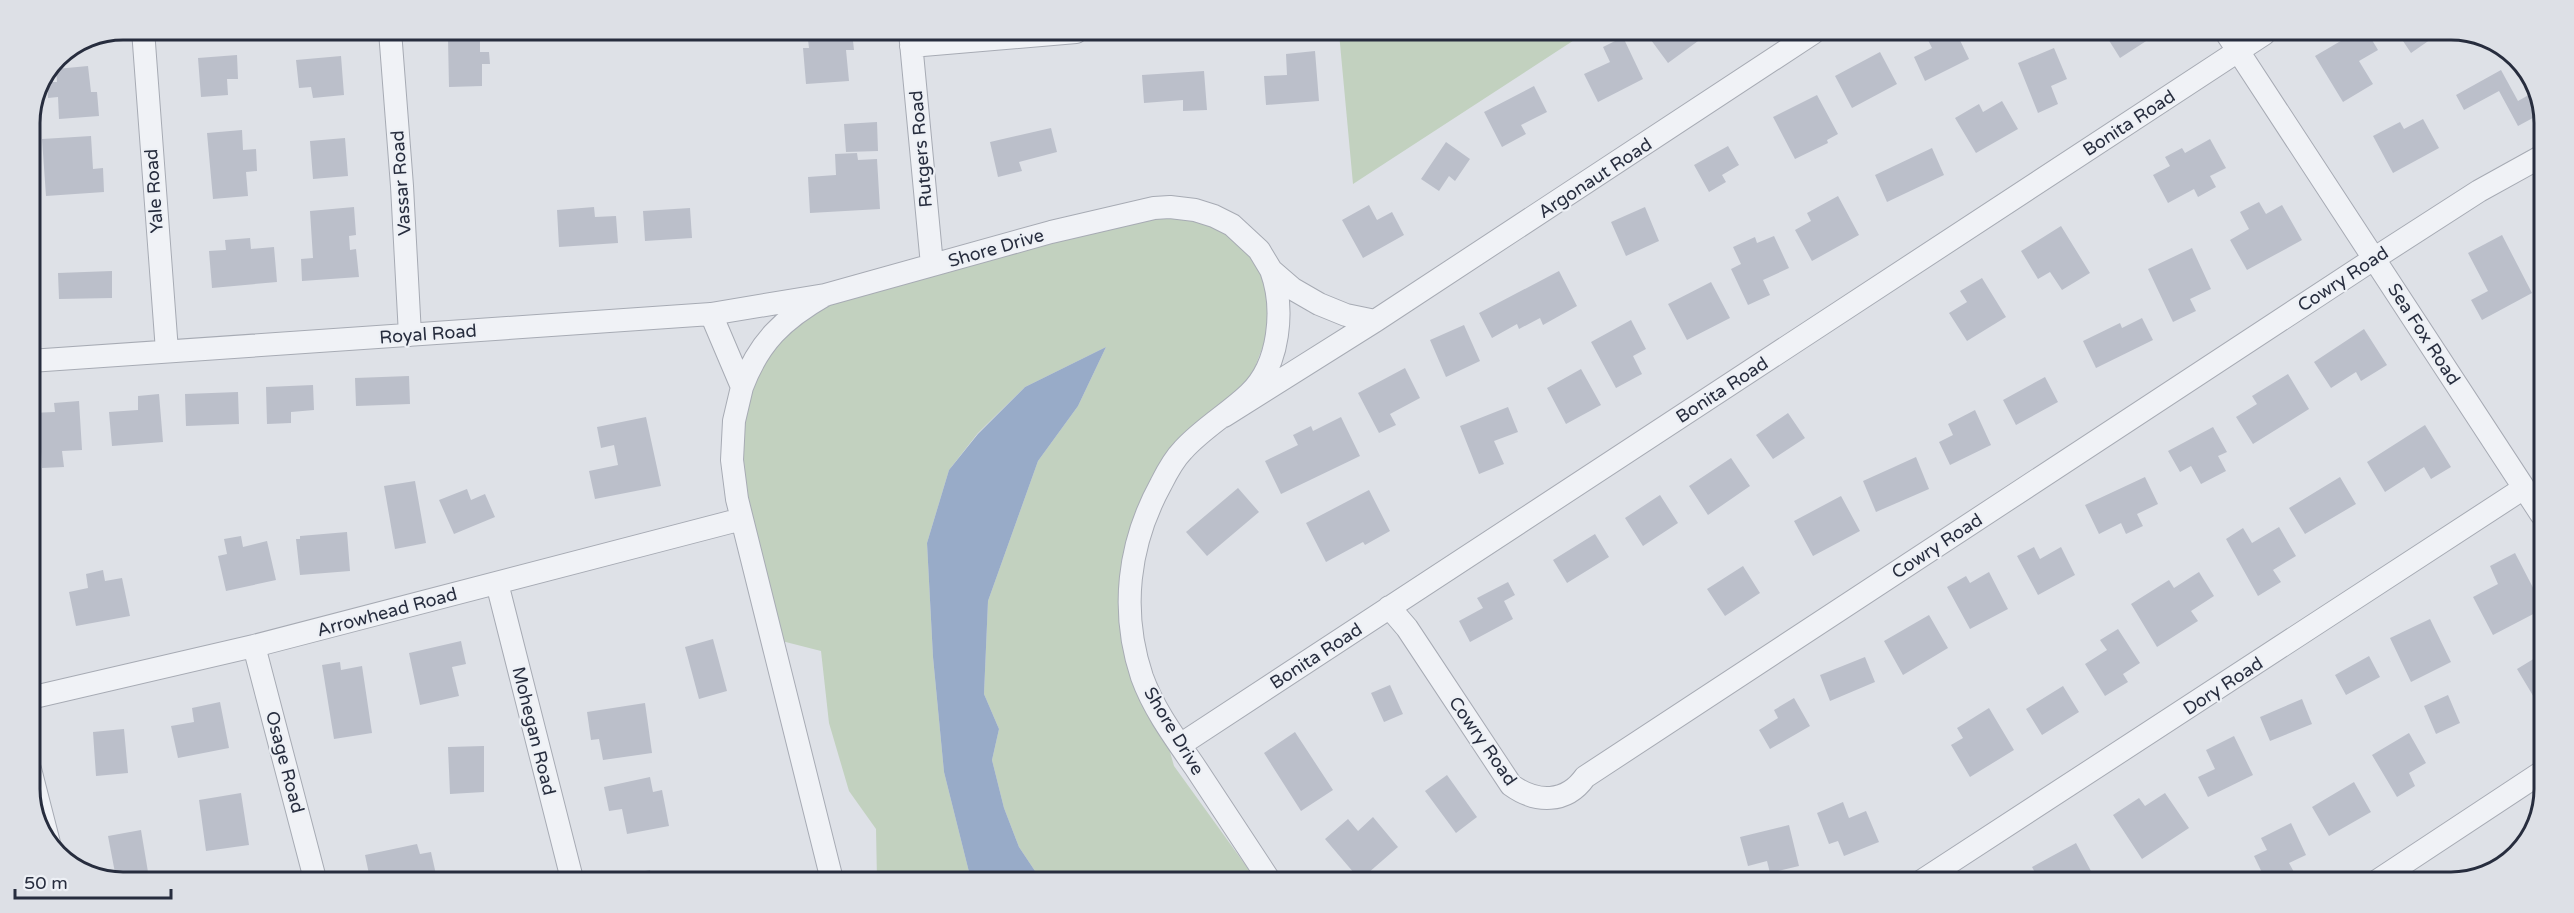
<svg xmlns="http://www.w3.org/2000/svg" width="2574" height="913" viewBox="0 0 2574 913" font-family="'Varela Round',sans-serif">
  <rect width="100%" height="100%" fill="#dee1e7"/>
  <!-- green -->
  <path fill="#c2d1bf" d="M1339 33H1585L1353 184Z
    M1183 207 1241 235 1267 277 1272 322 1249 383 1197 430 1123 588 1174 766 1257 881 1041 880 1019 847 1004 808 992 760 999 729 984 694 988 601 1038 461 1078 406 1106 347 1025 387 978 433 949 470 927 543 933 657 944 772 971 880H877L876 829 849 791 829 723 821 651 770 638 750 561 740 393 793 310Z"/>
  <!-- water -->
  <path fill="#98abc8" d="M1106 347 1078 406 1038 461 988 601 984 694 999 729 992 760 1004 808 1019 847 1041 880H971L944 772 933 657 927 543 949 470 978 434 1025 387Z"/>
  <!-- building -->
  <path fill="#bbbfca" d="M807 31 852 32 854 50H846L849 81 806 84 803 48H809Z
    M1652 33H1709L1668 63 1648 36Z
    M1925 34H1957L1969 59 1925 81 1914 57 1932 48Z
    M2105 34H2157L2120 58Z
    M2351 35H2369L2378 50 2359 61 2373 84 2343 102 2315 56Z
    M2399 35H2437L2411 53Z
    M1623 37 1643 79 1598 102 1584 74 1610 62 1603 47Z
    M480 38V52H489L490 64H482V86L449 87 448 39Z
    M2054 48 2067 79 2051 86 2058 104 2038 113 2018 63Z
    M1315 51 1319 101 1266 105 1264 76 1287 75 1286 54Z
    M1880 52 1897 84 1852 108 1835 76Z
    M237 55 238 79H227L228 95 201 97 198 58Z
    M341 56 344 95 313 98 311 87 299 88 296 60Z
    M88 66 91 92H97L99 116 59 119 58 97 48 98 47 82H57L56 69Z
    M2501 70 2518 101 2534 92 2542 113 2518 126 2499 91 2464 110 2456 95Z
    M1204 71 1207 110 1183 111V100L1144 103 1142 75Z
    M1534 86 1547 112 1521 125 1526 134 1502 147 1484 112Z
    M1817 95 1838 134 1827 140 1828 143 1795 159 1773 117Z
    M2002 101 2018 129 1976 153 1955 118 1979 104 1983 112Z
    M2423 119 2439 148 2393 173 2373 136 2400 122 2404 129Z
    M877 122 878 151 846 152 844 124Z
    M1051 128 1057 152 1019 162 1022 171 998 177 990 142Z
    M242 130 243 150 256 149 257 171 246 172 248 196 213 199 207 133Z
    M91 136 93 169 103 168 104 192 46 196 42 139Z
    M345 138 348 176 313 179 310 141Z
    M2210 139 2226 168 2210 176 2216 187 2198 197 2194 189 2168 203 2153 175 2170 166 2165 157 2182 148 2185 153Z
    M1446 142 1470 159 1455 181 1449 176 1439 191 1421 179Z
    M1728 146 1739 165 1722 175 1726 182 1709 192 1694 165Z
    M1932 148 1944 175 1887 202 1875 175Z
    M857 153 858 160 877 159 880 209 810 213 808 177 836 175 835 154Z
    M1838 196 1859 235 1812 261 1795 230 1811 221 1807 213Z
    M2259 202 2266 214 2282 205 2302 240 2247 270 2230 240 2249 229 2240 212Z
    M1369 205 1377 220 1392 212 1404 235 1363 258 1342 220Z
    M354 207 356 235 349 236 350 250 356 249 359 277 302 281 301 259 313 258 310 211Z
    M594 207 595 217 616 216 618 243 559 247 557 210Z
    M1645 207 1659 241 1626 256 1611 222Z
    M690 208 692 238 645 241 643 211Z
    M2061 226 2090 273 2062 290 2050 272 2038 279 2021 251Z
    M2502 235 2532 293 2482 320 2471 300 2488 291 2468 253Z
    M1774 236 1789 268 1763 280 1770 295 1748 305 1731 269 1741 264 1733 247 1755 237 1757 243Z
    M250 238 251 249 274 247 277 282 212 288 209 251 226 250 225 240Z
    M2192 248 2211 289 2190 299 2196 311 2173 322 2148 269Z
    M112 271V298L59 299 58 273Z
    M1559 271 1577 306 1543 325 1540 318 1519 329 1517 324 1492 338 1479 313Z
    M1982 278 2006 317 1967 341 1949 313 1967 302 1960 291Z
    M1711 282 1730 318 1687 340 1668 304Z
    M2142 318 2153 340 2096 368 2083 341 2120 323 2122 328Z
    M1631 320 1646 349 1633 356 1642 374 1616 388 1591 342Z
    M1464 325 1480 361 1446 377 1430 340Z
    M2364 329 2387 365 2361 381 2356 372 2331 388 2314 362Z
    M1405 368 1420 398 1390 414 1396 425 1379 433 1358 393Z
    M1581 369 1601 405 1566 424 1547 388Z
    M2288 374 2309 409 2253 444 2236 417 2257 404 2252 396Z
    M409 376 410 404 356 406 355 378Z
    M2045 377 2058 402 2016 425 2003 400Z
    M313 385 314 410 291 412V423L267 424 266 387Z
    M238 392 239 424 186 426 185 394Z
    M159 394 163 442 112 446 109 412 138 410V396Z
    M79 401 82 450 62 451 64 467 42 468 41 449 30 450V413L55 412 54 403Z
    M1508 407 1518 432 1494 441 1504 464 1479 474 1460 426Z
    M1975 410 1991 445 1950 465 1939 442 1953 435 1948 424Z
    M1788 413 1805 438 1773 459 1756 435Z
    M646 417 661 486 595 499 589 471 618 465 614 445 601 448 597 427Z
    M1341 417 1360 456 1281 494 1265 461 1298 445 1293 435 1311 426 1313 431Z
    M2425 425 2451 467 2431 479 2424 467 2385 492 2367 462Z
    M2213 427 2227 452 2218 456 2226 471 2201 484 2191 466 2180 472 2168 451Z
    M1916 457 1929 489 1876 512 1863 481Z
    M1731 458 1750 486 1708 515 1689 486Z
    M2145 477 2158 504 2137 514 2143 526 2126 534 2121 523 2099 534 2085 505Z
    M2340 477 2356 504 2305 534 2289 508Z
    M415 481 426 543 395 549 384 486Z
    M1238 488 1259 512 1207 556 1186 532Z
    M467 489 471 500 485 494 495 517 454 534 439 500Z
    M1369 490 1390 531 1365 545 1363 542 1326 562 1306 523Z
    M1660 495 1678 523 1643 546 1625 518Z
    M1841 496 1860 531 1813 556 1794 521Z
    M2279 527 2296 556 2273 570 2281 582 2258 596 2226 539 2243 528 2252 543Z
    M347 532 350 571 300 575 296 539H300V536Z
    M1595 534 1609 557 1567 583 1553 560Z
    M241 536 243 547 267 541 276 580 226 591 218 556 227 554 224 539Z
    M2034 547 2040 559 2061 547 2075 575 2038 595 2017 556Z
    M2515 553 2541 603V610L2493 635 2473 597 2498 584 2490 566Z
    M1743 566 1760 593 1725 616 1707 589Z
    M103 570 105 581 122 578 130 616 76 626 69 592 88 588 86 574Z
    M1989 572 2008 609 1970 629 1947 587 1966 576 1970 583Z
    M2199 572 2214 596 2191 611 2198 621 2157 647 2131 604 2169 580 2174 588Z
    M1508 582 1515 595 1504 601 1513 619 1470 642 1459 621 1483 608 1477 598Z
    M1929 615 1948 648 1903 675 1884 641Z
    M2430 619 2451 662 2411 682 2390 638Z
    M2118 629 2140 663 2123 674 2128 682 2105 696 2085 664 2107 650 2100 640Z
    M713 639 727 691 699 699 685 647Z
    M461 641 466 664 452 667 459 696 420 705 409 653Z
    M2540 655V703L2538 704 2517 669Z
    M2369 656 2380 677 2346 695 2335 675Z
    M1865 657 1875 682 1830 701 1820 675Z
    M340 662 341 670 362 666 372 733 334 739 322 665Z
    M1390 685 1403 714 1384 722 1371 693Z
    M2063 686 2079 712 2042 735 2026 709Z
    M2448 695 2460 723 2436 734 2424 706Z
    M1794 698 1810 726 1770 749 1759 730 1778 718 1774 710Z
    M2302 699 2312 724 2270 741 2260 717Z
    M220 702 229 748 178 758 171 726 194 722 192 708Z
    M645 703 652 753 603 760 599 739 591 740 587 712Z
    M1989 708 2014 750 1970 777 1951 745 1963 738 1957 728Z
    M124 729 128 773 96 776 93 732Z
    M1295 732 1333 790 1301 811 1264 753Z
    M2409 733 2426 763 2409 773 2415 786 2397 797 2372 755Z
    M2234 736 2253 775 2208 797 2198 777 2215 769 2206 750Z
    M484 746V792L450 794 448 747Z
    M1447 775 1477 817 1456 833 1425 791Z
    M650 777 653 792 662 790 669 826 627 834 622 809 609 811 604 787Z
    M2354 782 2371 812 2329 836 2312 807Z
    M241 793 249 845 206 851 199 800Z
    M2165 793 2189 828 2142 859 2113 815 2139 798 2145 806Z
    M1843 802 1849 818 1866 811 1879 842 1844 856 1838 841 1829 844 1817 813Z
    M1373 817 1398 847 1360 880 1325 839 1348 819 1358 831Z
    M2291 823 2306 855 2289 863 2295 874 2278 883H2267L2254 856 2267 850 2261 838Z
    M1789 825 1799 866 1770 873 1767 861 1748 866 1740 837Z
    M141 830 149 878H116L108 836Z
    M2076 843 2091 871 2071 882H2040L2032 867Z
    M417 844 420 854 431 852 437 879H392L391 874 370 879 365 855Z
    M650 870 652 879H627L626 875Z
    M516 871 517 879H475V878Z
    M2228 871 2236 883 2211 882Z"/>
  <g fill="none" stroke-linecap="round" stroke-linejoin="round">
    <defs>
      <path id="street" d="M143 30 167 351
        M390 31 402 186 410 335
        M910 32 932 265
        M2227 34 2541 514
        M911 46 1076 32
        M711 314 742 387 734 421 732 460 737 499 832 880
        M30 361 711 314 825 295
        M742 387C759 342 783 319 825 295L1051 232 1154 208 1170 207 1195 210 1214 216 1232 225 1259 250 1271 270 1293 289 1319 304 1346 315 1375 321
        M1224 416 1375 321 1813 33
        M497 583 572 879
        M1389 607 1407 628 1511 785C1536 803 1566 804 1585 777L2375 258 2479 191 2544 155
        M254 646 315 879
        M30 698 254 646 742 519
        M1180 745 2264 34
        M30 769 50 847
        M1270 881C1245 843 1220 805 1195 767 1175 738 1154 710 1142 677 1120 611 1128 544 1161 484 1167 472 1174 459 1183 450 1203 428 1228 414 1249 394 1280 365 1285 308 1271 270
        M1920 882 2524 488
        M2374 883 2539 774"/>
    </defs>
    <!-- street casing -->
    <use href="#street" stroke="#a7abb4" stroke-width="24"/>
    <!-- street -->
    <use href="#street" stroke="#f0f2f6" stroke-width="22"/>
  </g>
  <g text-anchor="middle" stroke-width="4.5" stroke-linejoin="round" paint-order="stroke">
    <!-- street labels -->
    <g font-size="18" fill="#272d3e" stroke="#edf0f5">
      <text transform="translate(2129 123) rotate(-33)" y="6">Bonita Road</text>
      <text transform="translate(921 149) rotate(-95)" y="6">Rutgers Road</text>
      <text transform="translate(1595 178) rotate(-33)" y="6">Argonaut Road</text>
      <text transform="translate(401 183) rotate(-94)" y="6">Vassar Road</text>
      <text transform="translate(154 191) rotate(-94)" y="6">Yale Road</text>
      <text transform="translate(996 248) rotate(-16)" y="6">Shore Drive</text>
      <text transform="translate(2343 279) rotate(-33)" y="6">Cowry Road</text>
      <text transform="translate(428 334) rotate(-4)" y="6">Royal Road</text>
      <text transform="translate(2424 334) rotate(57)" y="6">Sea Fox Road</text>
      <text transform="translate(1722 390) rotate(-33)" y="6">Bonita Road</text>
      <text transform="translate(1937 546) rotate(-33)" y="6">Cowry Road</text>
      <text transform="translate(387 612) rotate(-15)" y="6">Arrowhead Road</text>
      <text transform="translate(1316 656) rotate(-33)" y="6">Bonita Road</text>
      <text transform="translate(2223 686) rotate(-33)" y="6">Dory Road</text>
      <text transform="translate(534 731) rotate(76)" y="6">Mohegan Road</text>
      <text transform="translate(1174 731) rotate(59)" y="6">Shore Drive</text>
      <text transform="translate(1483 741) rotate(55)" y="6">Cowry Road</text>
      <text transform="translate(285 762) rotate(75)" y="6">Osage Road</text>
    </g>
  </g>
  <!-- crop -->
  <path d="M0 0H2574V913H0ZM123 40H2451A83 83 0 0 1 2534 123V789A83 83 0 0 1 2451 872H123A83 83 0 0 1 40 789V123A83 83 0 0 1 123 40Z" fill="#dde0e6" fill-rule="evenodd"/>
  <path fill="none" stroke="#272d3e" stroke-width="3" d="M123 40H2451A83 83 0 0 1 2534 123V789A83 83 0 0 1 2451 872H123A83 83 0 0 1 40 789V123A83 83 0 0 1 123 40Z"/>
  <!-- scale -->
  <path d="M15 889v9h156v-9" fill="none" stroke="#272d3e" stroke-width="3"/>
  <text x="24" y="889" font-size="18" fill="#272d3e" stroke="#edf0f5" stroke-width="4.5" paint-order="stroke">50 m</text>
</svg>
